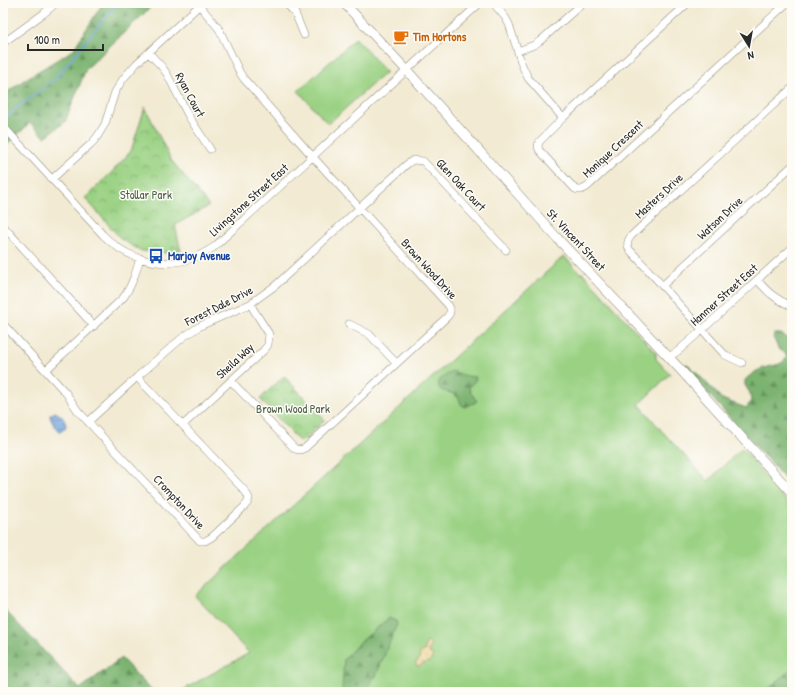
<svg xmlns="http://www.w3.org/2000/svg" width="795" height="695" viewBox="0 0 795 695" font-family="'Patrick Hand',sans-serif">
  <defs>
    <pattern id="forest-firs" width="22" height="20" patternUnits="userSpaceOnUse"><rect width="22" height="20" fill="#7bb370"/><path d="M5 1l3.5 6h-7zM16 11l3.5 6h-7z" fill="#65925c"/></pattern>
    <pattern id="sand-dots" width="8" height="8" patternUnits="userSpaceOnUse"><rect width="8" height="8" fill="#eeda9e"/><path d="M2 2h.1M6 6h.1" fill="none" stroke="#cb8" stroke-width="1.8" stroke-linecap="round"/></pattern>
    <pattern id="park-crowns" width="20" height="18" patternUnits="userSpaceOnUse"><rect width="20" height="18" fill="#9ad182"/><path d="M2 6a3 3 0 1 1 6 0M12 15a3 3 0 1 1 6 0" fill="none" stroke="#7eaa6b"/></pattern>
    <pattern id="water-rules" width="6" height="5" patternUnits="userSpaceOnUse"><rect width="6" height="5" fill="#72a4dd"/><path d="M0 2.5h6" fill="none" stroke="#5e86b3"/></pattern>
  </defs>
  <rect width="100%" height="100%" fill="#fdfcf7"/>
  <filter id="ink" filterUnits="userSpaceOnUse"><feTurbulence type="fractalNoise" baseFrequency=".025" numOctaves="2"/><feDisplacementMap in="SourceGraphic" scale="8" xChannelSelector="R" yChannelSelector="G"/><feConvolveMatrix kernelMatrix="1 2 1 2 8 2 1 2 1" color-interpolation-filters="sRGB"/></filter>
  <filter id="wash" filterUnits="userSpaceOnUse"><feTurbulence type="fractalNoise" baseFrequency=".012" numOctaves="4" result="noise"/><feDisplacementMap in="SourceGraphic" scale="16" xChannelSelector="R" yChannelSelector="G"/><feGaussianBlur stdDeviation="0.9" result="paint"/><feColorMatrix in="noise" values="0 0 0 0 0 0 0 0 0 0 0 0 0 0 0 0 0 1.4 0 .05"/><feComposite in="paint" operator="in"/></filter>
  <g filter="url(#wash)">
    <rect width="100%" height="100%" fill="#f2ead2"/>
    <!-- grass -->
    <path fill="#9ad182" stroke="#627e56" d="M356 38 386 72 328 124 298 91Z
      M564 256 580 273H583L656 353V359L670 374 639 404 661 430 708 481 742 448 792 508V677L777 692H179L249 653 195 596Z"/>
    <!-- forest -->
    <path fill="url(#forest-firs)" stroke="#536f4e" d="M103 3H155L86 69 65 122 45 137 30 123 3 148V95L27 78 73 50Z
      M775 334H781L792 341V487L684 367 685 364 689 365 722 399 746 408 751 402 750 393 745 385V380C750 375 757 370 764 368 773 365 782 366 787 357L785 353 779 350 773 337Z
      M452 371 466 376 475 377 476 379C474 383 470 384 469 388L471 393 477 401 476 402 465 407 461 404 459 398 454 394 441 390 439 387 438 381Z
      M3 608 80 689 121 658 153 692H3Z
      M389 618 396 621 397 624 376 676 372 679 371 685 367 692H344L342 689 344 659 358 644Z
      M792 668V692H765Z"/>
    <!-- sand -->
    <path fill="url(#sand-dots)" stroke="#8c8264" d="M428 642 430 643 431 644 428 652 433 655C431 662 429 661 423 664 421 664 420 666 418 667L416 665V662L419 660 420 652 424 651 426 643Z"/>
    <!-- park -->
    <path fill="url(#park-crowns)" stroke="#627e56" d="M145 107 171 160 209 206 175 225 181 252 169 253 141 251 121 239 85 198 113 171 131 151Z
      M284 376 325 420 301 443 260 399Z"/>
    <!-- water -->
    <path fill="url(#water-rules)" stroke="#4e6884" d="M55 412C61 415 65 418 66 426L63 430 61 432C56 428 50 421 50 415Z"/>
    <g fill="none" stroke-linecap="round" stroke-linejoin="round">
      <!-- stream -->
      <path stroke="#72a4dd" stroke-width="1.5" d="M3 119 55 79 117 3"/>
    </g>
  </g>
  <g filter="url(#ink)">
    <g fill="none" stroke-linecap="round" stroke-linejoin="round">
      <defs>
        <path id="minor" d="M286 3 295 13 304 35
          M493 3 505 17 509 24 522 65 528 78 563 118
          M688 3 563 118 539 142 538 146 539 150 575 189C580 191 582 190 587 187L787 3
          M200 6 219 29 240 73 244 79 313 157 449 306C451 310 451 313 447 317L305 448 300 450 295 449 231 381
          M3 43 43 14 56 3
          M518 51 534 45 540 41 583 3
          M149 53 162 67 167 74 189 117 210 149
          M3 126 103 235C134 266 177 272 214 247L480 3
          M52 179 92 143 97 137 105 124 115 92 123 79 136 64 202 3
          M3 226 94 326
          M757 280C768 292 776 300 792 306
          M662 286 792 166
          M3 324 66 393 78 411 200 541H205L212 537 244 507 248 502 249 498 245 491 137 377
          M349 324 369 334 396 363
          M669 357 678 351 702 330 792 248
          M742 363 725 355 629 249C627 244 627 241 631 236L792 88
          M46 370 123 298C132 286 136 272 140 258
          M88 422 137 377 182 338 200 326 250 304 276 285 406 165 413 160 423 161 506 250
          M183 425 263 351 268 345 269 334 250 304"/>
        <path id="major" d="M344 3 412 76 558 239 678 367 792 493"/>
      </defs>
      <!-- minor casing -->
      <use href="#minor" stroke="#8e8a7e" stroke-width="8"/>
      <!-- major casing -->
      <use href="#major" stroke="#8e8a7e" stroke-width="10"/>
      <!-- minor -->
      <use href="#minor" stroke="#fff" stroke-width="7"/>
      <!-- major -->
      <use href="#major" stroke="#fff" stroke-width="9"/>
    </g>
  </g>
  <!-- icons -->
  <defs>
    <symbol id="cafe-bare" viewBox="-9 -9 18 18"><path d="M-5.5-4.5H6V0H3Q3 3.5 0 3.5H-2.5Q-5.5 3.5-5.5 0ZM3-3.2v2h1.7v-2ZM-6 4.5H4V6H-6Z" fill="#e8710a" stroke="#fdfcf7" stroke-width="2.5" paint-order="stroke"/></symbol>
    <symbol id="bus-bare" viewBox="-9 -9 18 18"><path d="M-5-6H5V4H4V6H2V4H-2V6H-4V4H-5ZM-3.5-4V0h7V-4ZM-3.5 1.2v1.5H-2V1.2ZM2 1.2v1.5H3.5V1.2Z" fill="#1a4fb4" stroke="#fdfcf7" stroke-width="2.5" paint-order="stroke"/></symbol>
  </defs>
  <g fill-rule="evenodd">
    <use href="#cafe-bare" x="390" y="26" width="22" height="22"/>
    <use href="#bus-bare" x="145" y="245" width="22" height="22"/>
  </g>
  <g text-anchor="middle" stroke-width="3" stroke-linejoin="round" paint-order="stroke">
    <!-- food labels -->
    <g font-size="12" font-weight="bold" fill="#c56008" stroke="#fdfcf7" text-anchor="start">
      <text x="413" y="41">Tim Hortons</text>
    </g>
    <!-- street labels -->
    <g font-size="12" fill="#2b2b2b" stroke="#fdfcf7">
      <text transform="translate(190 95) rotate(62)" y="4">Ryan Court</text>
      <text transform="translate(613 149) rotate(-43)" y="4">Monique Crescent</text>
      <text transform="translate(461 185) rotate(47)" y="4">Glen Oak Court</text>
      <text transform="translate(659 196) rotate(-43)" y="4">Masters Drive</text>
      <text transform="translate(249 200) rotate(-42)" y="4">Livingstone Street East</text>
      <text transform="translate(720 218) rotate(-43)" y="4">Watson Drive</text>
      <text transform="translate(576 240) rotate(47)" y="4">St. Vincent Street</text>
      <text transform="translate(429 269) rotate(48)" y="4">Brown Wood Drive</text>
      <text transform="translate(724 295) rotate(-42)" y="4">Hanmer Street East</text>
      <text transform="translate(219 306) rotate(-27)" y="4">Forest Dale Drive</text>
      <text transform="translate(235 361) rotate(-43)" y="4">Sheila Way</text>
      <text transform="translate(179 502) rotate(47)" y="4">Crompton Drive</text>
    </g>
    <!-- park labels -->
    <g font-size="12" fill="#4c5d45" stroke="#fdfcf7">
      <text x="146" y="199">Stollar Park</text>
      <text x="293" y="413">Brown Wood Park</text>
    </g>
    <!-- transit labels -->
    <g font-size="12" font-weight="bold" fill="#164399" stroke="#fdfcf7" text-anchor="start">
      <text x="168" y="260">Marjoy Avenue</text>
    </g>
  </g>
  <!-- margin -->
  <rect width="795" height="695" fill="none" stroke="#fdfcf7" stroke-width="16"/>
  <!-- north arrow -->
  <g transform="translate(749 46) rotate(169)" stroke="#fdfcf7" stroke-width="3" paint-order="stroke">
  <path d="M0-3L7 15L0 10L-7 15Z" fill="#2b2b2b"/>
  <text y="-6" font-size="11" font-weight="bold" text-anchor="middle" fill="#2b2b2b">N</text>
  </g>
  <!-- scale -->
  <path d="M28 44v6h75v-6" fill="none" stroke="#2b2b2b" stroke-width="2"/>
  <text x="34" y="44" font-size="12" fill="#2b2b2b" stroke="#fdfcf7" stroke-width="3" paint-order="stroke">100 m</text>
</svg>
